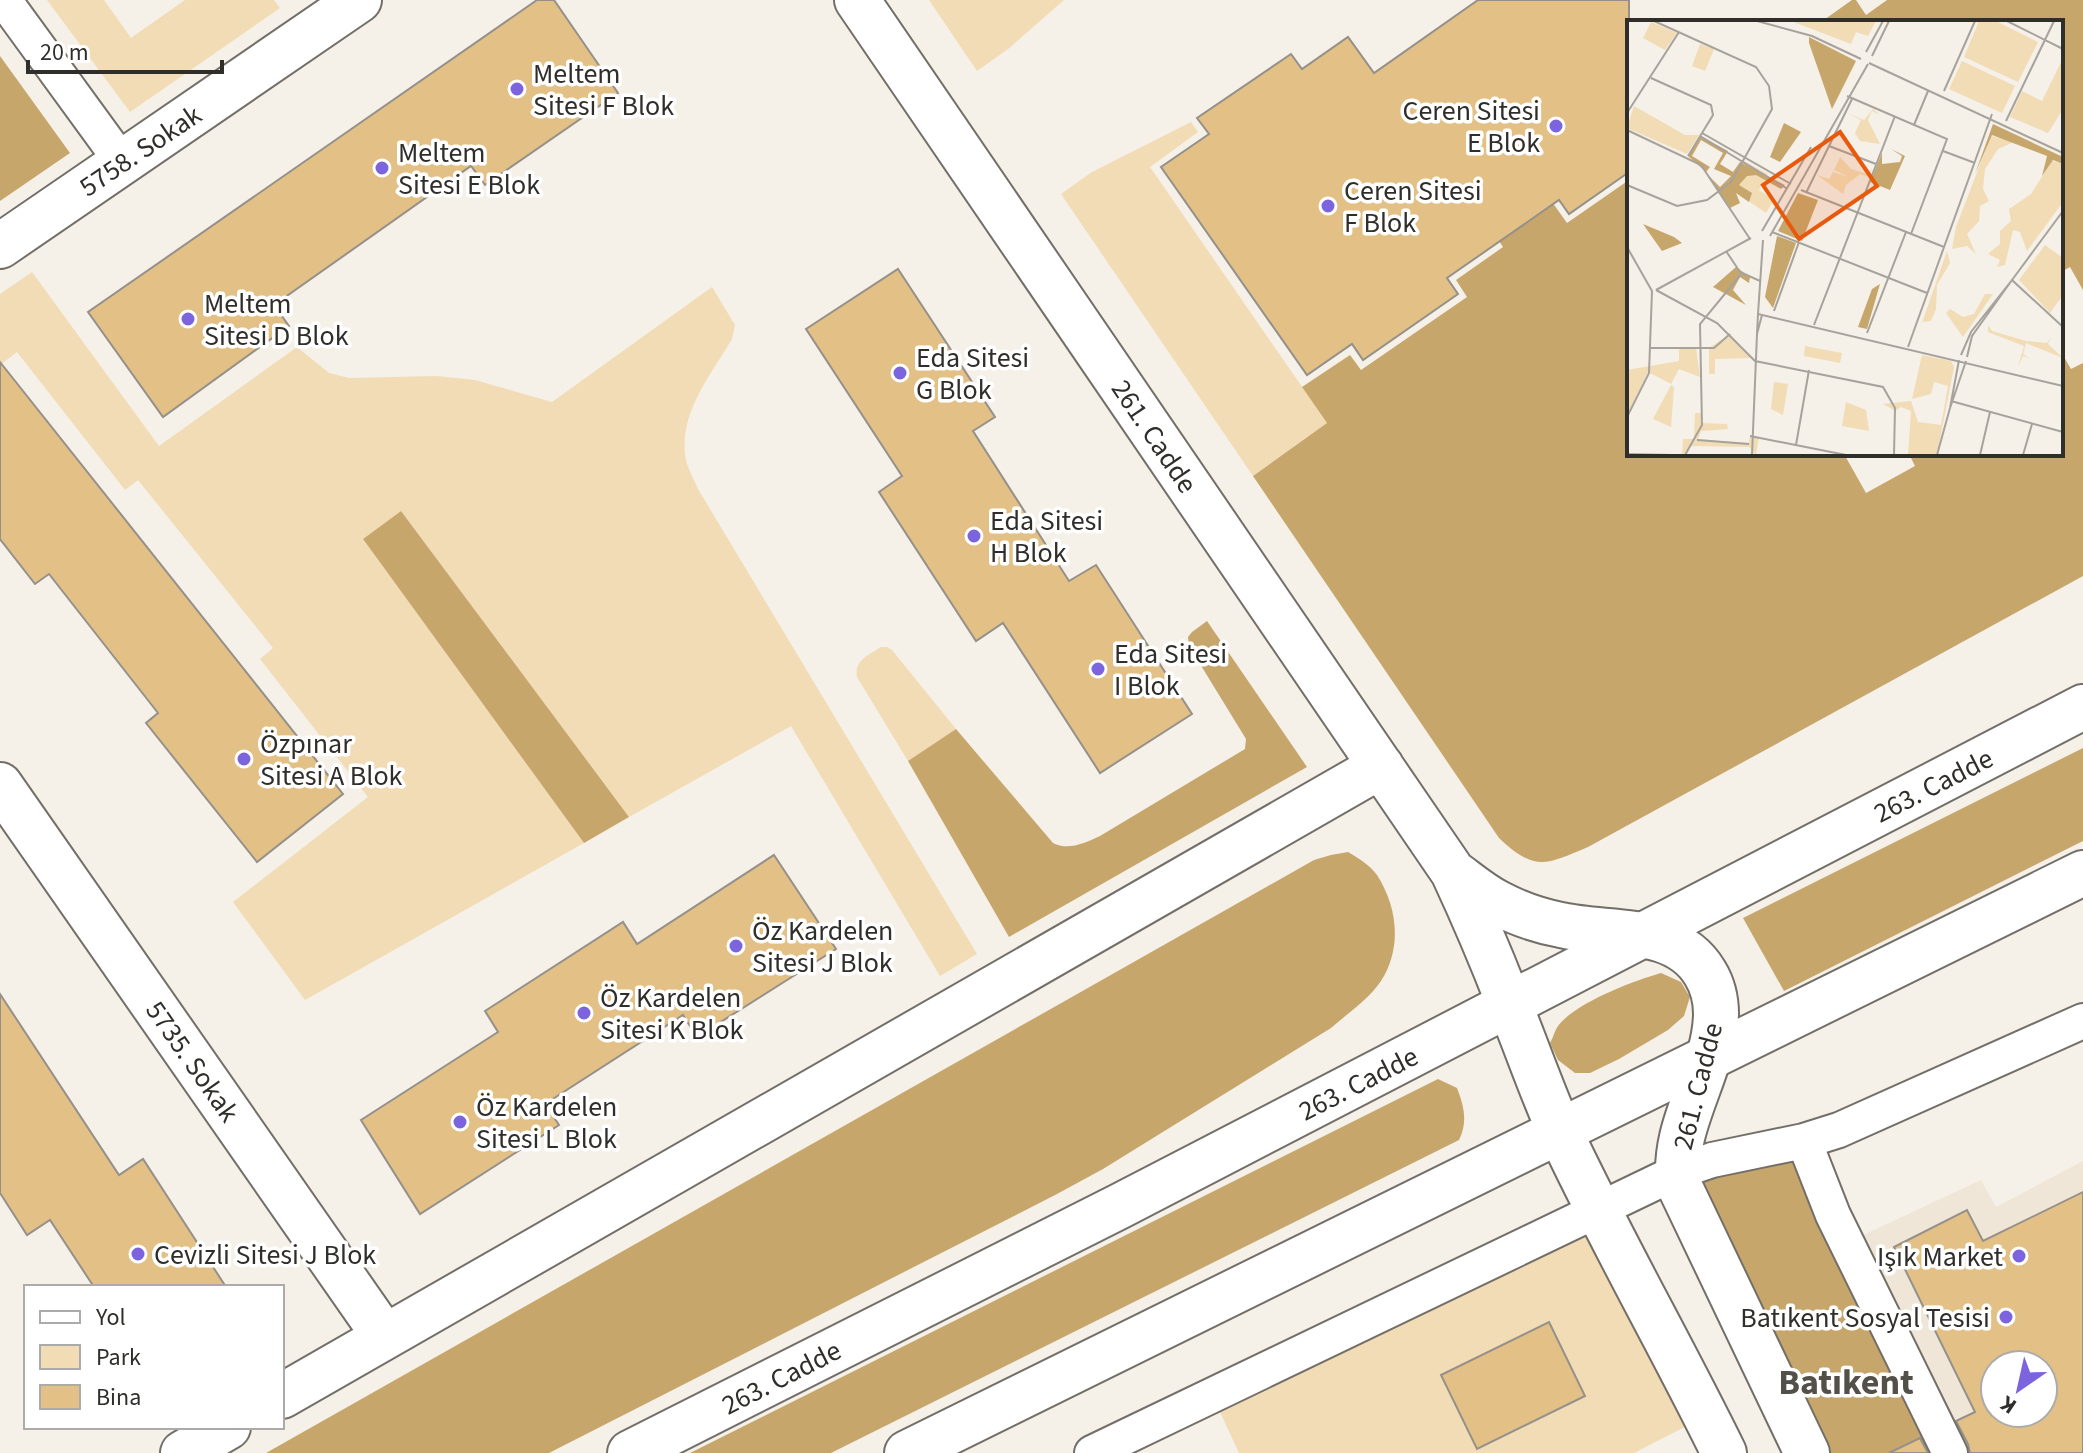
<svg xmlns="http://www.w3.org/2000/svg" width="2083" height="1453" viewBox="0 0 2083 1453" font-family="'Source Sans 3',sans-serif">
  <rect width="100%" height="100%" fill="#f5f0e8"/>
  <!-- built -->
  <path fill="#efe6d7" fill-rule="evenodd" d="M2083 1161V1453H1950L1846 1243 1981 1180 1996 1207ZM1995 1365H2043V1413H1995Z"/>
  <!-- green -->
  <path fill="#f1dcb6" d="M47 0H104L131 38 185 0H274L280 8 130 112Z
    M929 0H1064L1008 49 977 71Z
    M1191 122 1198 132 1150 167 1327 423 1253 476 1061 194 1092 172Z
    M32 272 159 446 297 347 329 373 349 378 436 376 475 380 552 402 712 287 735 325 732 339C711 375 677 415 686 460 688 469 694 480 698 489L977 954 940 976 791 726 629 817 401 511 363 539 584 843 305 1000 233 902 368 797 260 659 273 648 138 480 125 490 17 352 0 365V294Z
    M881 647H887L892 650 956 729 908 761 857 677C854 660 869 655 881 647Z
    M1598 1211 1706 1416 1634 1453H1239L1212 1395Z"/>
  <!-- forest -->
  <path fill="#c7a66c" d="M1852 0H1856L1866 15 1887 0H2083V290L2070 267 2061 272V22H1821Z
    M0 56 70 153 0 201Z
    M1535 178 1567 223 1629 180V454H1844L1866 493 1915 466 1909 454H2061V352L2071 369 2083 363V576L1588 847C1545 865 1535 872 1499 838L1253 476 1327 423 1302 387 1350 355 1361 370 1467 297 1456 280 1503 247 1482 215Z
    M401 511 629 817 584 843 363 539Z
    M1207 621 1307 767 1009 937 908 761 956 729 1053 843C1068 851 1085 843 1100 836L1245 749 1246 739 1189 646 1188 637 1192 632Z
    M2083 748V841L1784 991 1743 918Z
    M1348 852C1358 858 1370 865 1377 875 1398 908 1402 948 1381 981 1368 1000 1348 1013 1331 1028L1103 1169 1057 1194 549 1453H266L1314 860 1331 855Z
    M1661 973 1681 982 1690 997 1684 1016 1668 1030 1619 1059 1590 1073H1575L1558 1060 1550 1043C1553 1038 1555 1030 1558 1026 1575 1003 1633 981 1661 973Z
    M1438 1079 1457 1088C1464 1106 1468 1122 1459 1140L831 1453H690Z
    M1804 1141 1950 1453H1807L1685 1199 1712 1160Z"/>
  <!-- building -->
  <path fill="#e3c186" stroke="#959089" stroke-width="2" fill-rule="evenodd" d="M537 0H554L618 93 485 185 471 166 274 305 289 326 163 417 88 312Z
    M1478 0H1629V172L1569 214 1559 200 1447 278 1458 294 1363 360 1352 344 1307 375 1161 167 1209 134 1197 118 1291 54 1302 69 1348 37 1374 73Z
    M898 269 995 417 973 431 1069 581 1096 565 1192 714 1100 773 1003 623 976 641 879 492 902 476 806 329Z
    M0 362 343 794 257 862 146 723 158 713 49 574 35 584 0 539Z
    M774 855 836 949 697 1037 683 1015 545 1104 559 1125 420 1214 361 1120 498 1032 485 1011 623 922 637 944Z
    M0 994 119 1175 143 1159 226 1287H94L50 1220 27 1235 0 1193Z
    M2083 1192V1453H1970L1968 1444 1956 1421 1975 1412 1894 1247 1967 1210 1983 1241ZM1995 1365H2043V1413H1995Z
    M1549 1322 1585 1396 1477 1449 1441 1375Z
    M1920 1438 1928 1453H1889Z"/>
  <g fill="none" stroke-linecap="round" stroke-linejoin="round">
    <defs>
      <path id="service" d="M4 0 122 162
        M1804 1141 1833 1215 1950 1453
        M1092 1453 1677 1172 1712 1160 1804 1141 1839 1130 2083 1021"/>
      <path id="minor" d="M857 0 1453 872
        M0 246 359 0
        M0 785 385 1337
        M282 1396 1381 766
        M183 1453 228 1427
        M1724 1453C1671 1345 1611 1241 1560 1132 1541 1089 1526 1045 1508 1001 1491 957 1473 915 1453 872 1467 882 1482 895 1498 903 1517 913 1540 921 1561 925 1610 936 1676 924 1705 973 1713 986 1716 999 1716 1014 1715 1073 1671 1124 1679 1185L1807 1453"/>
      <path id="secondary" d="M630 1453 1120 1206 2083 707
        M907 1453 2083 873"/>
    </defs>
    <!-- service casing -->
    <use href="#service" stroke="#736f68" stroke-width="38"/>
    <!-- minor casing -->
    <use href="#minor" stroke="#736f68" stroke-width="48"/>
    <!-- secondary casing -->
    <use href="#secondary" stroke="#736f68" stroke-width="48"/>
    <!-- service -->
    <use href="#service" stroke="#fff" stroke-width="34"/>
    <!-- minor -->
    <use href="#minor" stroke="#fff" stroke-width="44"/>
    <!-- secondary -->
    <use href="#secondary" stroke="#fff" stroke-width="44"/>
  </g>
  <!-- markers -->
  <g fill="#7b64de" stroke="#fff" stroke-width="3">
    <circle cx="517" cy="89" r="8"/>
    <circle cx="1556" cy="126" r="8"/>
    <circle cx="382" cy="168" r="8"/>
    <circle cx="1328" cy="206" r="8"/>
    <circle cx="188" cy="319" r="8"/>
    <circle cx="900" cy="373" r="8"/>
    <circle cx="974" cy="536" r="8"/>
    <circle cx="1098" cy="669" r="8"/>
    <circle cx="244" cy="759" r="8"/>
    <circle cx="736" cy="946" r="8"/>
    <circle cx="584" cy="1013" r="8"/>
    <circle cx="460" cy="1122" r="8"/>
    <circle cx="138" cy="1254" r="8"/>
    <circle cx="2019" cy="1256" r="8"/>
    <circle cx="2006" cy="1317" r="8"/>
  </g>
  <g text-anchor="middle" stroke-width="7" stroke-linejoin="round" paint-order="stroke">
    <!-- poi labels -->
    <g font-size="28" fill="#302e2b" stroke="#fff" text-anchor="start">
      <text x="533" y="83">Meltem<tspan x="533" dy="32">Sitesi F Blok</tspan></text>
      <text x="1540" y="120" text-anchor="end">Ceren Sitesi<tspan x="1540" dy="32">E Blok</tspan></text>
      <text x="398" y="162">Meltem<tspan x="398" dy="32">Sitesi E Blok</tspan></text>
      <text x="1344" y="200">Ceren Sitesi<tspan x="1344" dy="32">F Blok</tspan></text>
      <text x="204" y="313">Meltem<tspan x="204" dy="32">Sitesi D Blok</tspan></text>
      <text x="916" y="367">Eda Sitesi<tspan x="916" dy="32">G Blok</tspan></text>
      <text x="990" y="530">Eda Sitesi<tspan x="990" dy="32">H Blok</tspan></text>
      <text x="1114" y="663">Eda Sitesi<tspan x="1114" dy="32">I Blok</tspan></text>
      <text x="260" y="753">Özpınar<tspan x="260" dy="32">Sitesi A Blok</tspan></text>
      <text x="752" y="940">Öz Kardelen<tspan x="752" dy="32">Sitesi J Blok</tspan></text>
      <text x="600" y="1007">Öz Kardelen<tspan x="600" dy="32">Sitesi K Blok</tspan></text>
      <text x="476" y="1116">Öz Kardelen<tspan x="476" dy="32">Sitesi L Blok</tspan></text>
      <text x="154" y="1264">Cevizli Sitesi J Blok</text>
      <text x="2003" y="1266" text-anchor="end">Işık Market</text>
      <text x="1990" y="1327" text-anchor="end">Batıkent Sosyal Tesisi</text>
    </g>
    <!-- street labels -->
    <g font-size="28" fill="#302e2b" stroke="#fff">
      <text transform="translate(140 150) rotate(-34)" y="10">5758. Sokak</text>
      <text transform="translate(1155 436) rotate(56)" y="10">261. Cadde</text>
      <text transform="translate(1933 785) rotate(-27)" y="10">263. Cadde</text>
      <text transform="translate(193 1061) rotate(55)" y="10">5735. Sokak</text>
      <text transform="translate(1358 1083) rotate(-27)" y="10">263. Cadde</text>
      <text transform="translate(1697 1086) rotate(-76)" y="10">261. Cadde</text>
      <text transform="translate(781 1377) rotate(-27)" y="10">263. Cadde</text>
    </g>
    <!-- district labels -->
    <g font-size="36" font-weight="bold" fill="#534f49" stroke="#fff">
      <text x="1846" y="1394">Batıkent</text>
    </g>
  </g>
  <!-- overview -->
  <g transform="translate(1627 20)">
    <rect width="436" height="436" fill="#f5f0e8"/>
    <path d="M164 1H249L241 16 229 12 224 24ZM352 1H369L411 22 391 62 337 37ZM24 2 50 13 38 30 16 18ZM73 24 87 29 78 51 65 46ZM436 38V89L421 113 383 97 395 71 415 81ZM335 41 388 66 375 93 322 69ZM7 86 58 115H72L60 134 0 108ZM246 89 253 95 245 91 241 100 253 124 233 121 228 113 234 100 220 93 237 100ZM364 116 387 122 371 129 358 149 356 169 362 181 353 186 352 201 340 214 349 234 340 226 325 229 329 207ZM213 137 224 149 240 154 245 149 242 157 233 154 219 165 216 174 190 155 202 159 206 152 222 157 207 150ZM117 141 141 154 132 170 147 180 139 193 108 172ZM425 141 436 144V182L400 231 393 212 386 210 378 245 370 247 373 240 361 234 373 224V211L384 201 382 189 404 174ZM418 225 436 238V275L423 293 392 260ZM320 231 323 243 310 265 309 289 304 301 295 302 289 320ZM358 274H366L336 317 319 293 323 289 336 297 347 294ZM361 305 365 311 399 321 420 323 425 316 421 324 436 338 399 323 396 334 402 338 396 336 391 347 397 326 361 312ZM103 314 124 338 88 339V354H82V328ZM178 326 215 333 213 343 177 336ZM52 328H69L73 357 52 349 44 364 21 352 0 395V350L52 341ZM295 335 324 341 327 347 310 435H281L284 391 274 387 268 391 256 384 284 381 291 402 314 405 321 366 307 362 304 374 285 379ZM147 362 161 364 156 395 144 389ZM44 365 47 367 44 407 26 399ZM219 382 239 390 242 411 215 406ZM68 393H75V403L100 404 101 409 74 411 71 419 122 423 123 416 132 418 129 435 122 427 65 426 55 435 56 419H67Z" fill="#f1dcb6"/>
    <path d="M182 17 229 41 205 89 182 23ZM157 103 174 112 153 142 143 137ZM366 104 436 137V144L426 140 415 156 420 136 365 115 348 154ZM73 116 101 131 93 144 106 152 113 142 158 165 154 169 129 155 120 156 112 165 125 173 122 182 109 173 113 183 103 188 81 155 93 167 104 156 87 149 96 133 74 120 65 136 83 147 79 152 61 136ZM264 129 278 136 263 170 243 162 255 133V144L273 142 275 136ZM171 173 191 180 175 221 151 211ZM16 204 47 217 55 223 35 231ZM150 216 169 223 146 288 138 277ZM109 247 123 257 122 263 113 257 106 270 119 285 86 267ZM253 264 240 309 231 307 245 269Z" fill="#c7a66c"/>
    <path fill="none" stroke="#a6a29c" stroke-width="2" d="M130 1 185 16 234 39M380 1 436 29M239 32 256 1M245 36 262 1M242 43 436 133M24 58 84 85 86 95 61 136M317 71 348 1M220 76 320 119 284 214M0 93 52 12M379 101 427 1M287 105 301 71M0 110 74 145 123 219M75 113 164 164M73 116 159 168M202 126 249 144M316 131 348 143M0 165 50 186 80 180 104 162 145 89 142 66 129 47 27 1M174 170 317 227M179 173 225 79M436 191 385 260 436 307M135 211 184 127M145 212 300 273M143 216 241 44M136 220 131 294 436 366M0 227 25 271 22 353 0 397M99 231 113 252 133 261M29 270 90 303 128 341 256 367 268 388 267 435M29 270 124 218M147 291 172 222M131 294 130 314 135 295M187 305 268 96M240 313 279 212M281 327 365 94M23 328H87L103 314M334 335 344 312 385 260 345 316 340 337M332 340 323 388 339 341M324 381 436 412M123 416 219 435M70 420 122 424M169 425 182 350M0 434 45 435M58 435 75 405 73 304 115 253M125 435 130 314M310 435 323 388M353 435 363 392M396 435 405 404"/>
    <path fill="#e8590c" fill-opacity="0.15" stroke="#e8590c" stroke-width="4" d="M213 112 250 166 172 219 136 165Z"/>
    <rect width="436" height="436" fill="none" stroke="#302e2b" stroke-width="4"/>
  </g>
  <!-- legend -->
  <rect x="24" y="1285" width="260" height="144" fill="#ffffff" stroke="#acabaa" stroke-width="2"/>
  <rect x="40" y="1311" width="40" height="12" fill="#ffffff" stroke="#acabaa" stroke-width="2"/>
  <text x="96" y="1325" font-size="24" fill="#302e2b">Yol</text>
  <rect x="40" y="1345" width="40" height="24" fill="#f1dcb6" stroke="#acabaa" stroke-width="2"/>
  <text x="96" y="1365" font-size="24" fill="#302e2b">Park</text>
  <rect x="40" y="1385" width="40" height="24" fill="#e3c186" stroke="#acabaa" stroke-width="2"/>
  <text x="96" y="1405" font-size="24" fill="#302e2b">Bina</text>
  <!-- north arrow -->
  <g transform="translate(2019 1389) rotate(214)"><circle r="38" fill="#ffffff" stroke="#acabaa" stroke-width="2"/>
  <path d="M0-6L14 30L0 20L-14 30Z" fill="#7b64de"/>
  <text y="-12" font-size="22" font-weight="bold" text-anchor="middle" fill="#302e2b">K</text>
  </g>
  <!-- scale -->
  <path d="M28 60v12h194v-12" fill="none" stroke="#302e2b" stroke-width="4"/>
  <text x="40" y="60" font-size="24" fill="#302e2b" stroke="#ffffff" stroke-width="6" paint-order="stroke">20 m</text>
</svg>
